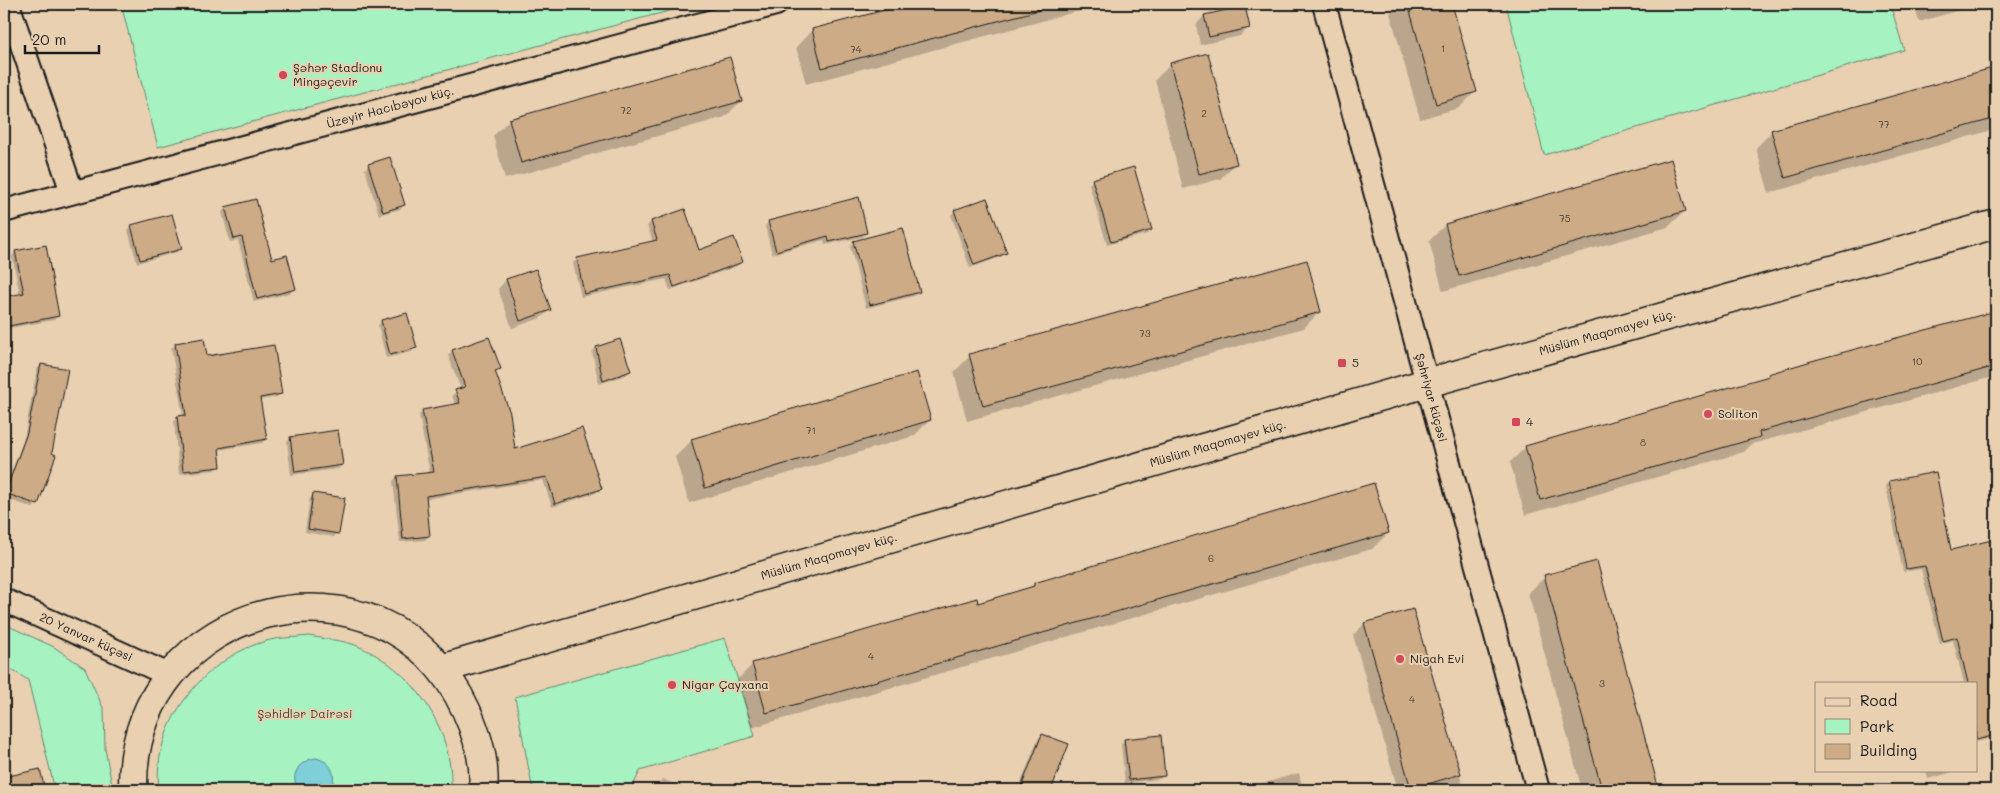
<svg xmlns="http://www.w3.org/2000/svg" width="2000" height="794" viewBox="0 0 2000 794" font-family="Mali,sans-serif">
  <rect width="100%" height="100%" fill="#e9d0b1"/>
  <filter id="ink" filterUnits="userSpaceOnUse"><feTurbulence type="fractalNoise" baseFrequency=".02" numOctaves="2"/><feDisplacementMap in="SourceGraphic" scale="10" xChannelSelector="R" yChannelSelector="G"/><feConvolveMatrix kernelMatrix="1 2 1 2 8 2 1 2 1" color-interpolation-filters="sRGB"/></filter>
  <g filter="url(#ink)">
    <!-- green -->
    <path fill="#a7f2c1" stroke="#62876e" d="M121 4H695L158 147Z
      M1506 4H1890L1904 50 1544 155Z
      M4 624 54 647 85 668 104 710 105 749 113 790H55L28 680 4 665Z
      M309 636C324 639 341 640 355 645 412 667 454 728 451 790H159C151 725 203 660 263 642 277 637 294 638 309 636Z
      M725 638 755 736 640 771 631 790H541L532 786 515 697Z"/>
    <!-- water -->
    <path fill="#7ecfd7" stroke="#57878c" d="M316 758C332 762 337 774 331 789L299 790C288 775 300 760 316 758Z"/>
    <!-- shadow -->
    <path fill="#0003" d="M912 4H1105L806 84 796 47 812 30Z
      M1400 4H1451L1475 92 1459 108 1420 119 1390 13Z
      M1914 4H1974L1970 7 1919 22Z
      M1244 7 1249 27 1240 36 1200 45 1196 25 1204 16Z
      M1171 64 1236 163 1220 179 1183 189 1155 80Z
      M1996 68V129L1769 193 1756 148 1772 131Z
      M741 101 725 117 505 179 493 136 509 120Z
      M369 165 404 205 400 209 379 215 365 169Z
      M1093 180 1151 230 1147 234 1107 245 1089 184Z
      M226 208 294 289 290 293 254 302 238 240 230 242 222 212Z
      M955 211 1005 253 1001 257 970 268 951 215Z
      M1685 211 1668 227 1443 291 1429 241 1445 225Z
      M651 222 698 252 741 262 737 266 670 290 666 279 581 297 573 263 577 259 653 242 647 226Z
      M769 222 866 233 862 237 825 245 824 240 772 254 765 226Z
      M132 226 180 248 177 252 137 263 128 230Z
      M854 242 918 292 914 296 866 308 850 246Z
      M16 252 58 316 54 320 4 329V298L20 295 12 256Z
      M536 270 550 310 541 318 512 328 498 289 506 280Z
      M1320 311 1304 328 967 421 954 372 970 356Z
      M1996 312V376L1752 444 1744 452 1525 515 1510 462 1526 447 1765 379 1769 375Z
      M382 321 415 348 411 352 386 358 378 325Z
      M488 339 499 368 495 372 514 451 600 489 596 493 552 507 543 480 425 499 429 536 425 540 400 542 393 481 397 477 430 474 419 415 423 411 455 405 452 395 461 390 448 355 452 351Z
      M203 340 206 358 281 393 277 397 260 400 266 439 262 443 218 450 219 466 215 470 179 474 174 421 183 416 171 348 175 345Z
      M619 340 630 371 626 375 599 384 592 352 596 348Z
      M41 365 37 504 33 508 4 498V492L24 438 37 369Z
      M930 420 914 436 689 503 675 457 691 441Z
      M291 438 342 465 338 469 291 475 287 442Z
      M1935 473 1950 552 1996 541V737L1976 742V683H1964L1953 640 1940 644 1921 569 1908 571 1891 483H1888Z
      M1888 483 1906 572H1903L1886 486Z
      M314 494 338 533 334 537 305 532 310 498Z
      M1388 533 1372 549 751 728 737 680 753 664 977 604 1029 589 1034 584Z
      M1596 563 1658 790H1582L1528 593 1545 577Z
      M1412 610 1464 790H1398L1353 635 1364 624Z
      M4 681 9 684 4 693Z
      M1042 735 1067 745 1049 790H1018L1038 739Z
      M1125 740 1164 775 1160 779 1125 783 1121 744Z
      M39 770 44 790H4V779Z
      M1926 770H1960L1928 779Z
      M1299 773 1303 790H1258L1257 788 1261 784Z
      M663 779 688 790H652Z"/>
    <!-- building -->
    <path fill="#cdab86" stroke="#1c1c1c" d="M908 4H1038L1039 10 822 68 812 29Z
      M1408 4H1452L1477 92 1436 104Z
      M1245 6 1250 28 1209 37 1204 15Z
      M1208 53 1237 164 1199 174 1170 63Z
      M730 57 742 101 521 163 509 119Z
      M1996 67V118L1785 178 1771 130Z
      M390 157 405 205 383 212 368 164Z
      M1671 159 1686 211 1459 276 1445 224Z
      M1134 167 1152 230 1111 242 1092 179Z
      M859 197 867 233 829 242 828 236 776 251 768 221Z
      M987 198 1007 253 974 265 954 210Z
      M256 199 272 259 287 255 296 289 257 299 242 237 234 239 225 207Z
      M685 209 699 250 734 237 743 262 674 287 670 275 584 294 577 258 657 240 651 221Z
      M172 214 182 249 140 260 131 225Z
      M903 228 920 292 870 305 853 241Z
      M46 245 59 316 4 327V297L24 293 15 251Z
      M1307 260 1321 312 983 406 969 354Z
      M536 269 551 310 520 321 506 279Z
      M1996 311V366L1759 432 1760 437 1540 500 1525 446 1769 376 1768 374 1815 360Z
      M407 313 417 348 390 355 381 320Z
      M489 337 501 369 495 371 510 413 515 449 582 428 602 489 555 504 547 477 426 496 430 536 403 539 397 476 434 472 422 410 460 403 455 390 465 387 452 350Z
      M204 338 207 356 274 345 282 394 260 398 267 439 219 448 221 467 183 471 177 416 186 415 175 343Z
      M620 339 631 371 603 381 596 347Z
      M41 364 68 369 52 453 56 455 38 505 5 493 27 433Z
      M917 372 931 420 705 488 691 439Z
      M338 430 343 465 295 472 290 437Z
      M1936 472 1951 550 1996 539V735L1976 740V683H1968L1957 637 1943 641 1925 566 1906 569 1889 481Z
      M1374 483 1389 533 766 713 752 663 977 598 978 603 1034 586V583Z
      M313 493 345 498 339 534 308 529Z
      M1597 561 1659 790H1602L1544 575Z
      M1413 609 1461 774 1411 789 1364 623Z
      M1042 734 1069 744 1051 790H1020Z
      M1161 735 1165 776 1129 780 1124 739Z
      M40 769 45 790H4V777Z"/>
    <g fill="none" stroke-linecap="round" stroke-linejoin="round">
      <defs>
        <g id="minor">
          <path d="M8 4 72 192"/>
          <path id="s1" d="M1324 4 1538 790"/>
          <path id="s2" d="M4 211 776 4"/>
          <path id="s3" d="M4 600 169 675"/>
        </g>
        <g id="secondary">
          <path id="s4" d="M441 669 1427 383 1996 224"/>
          <path d="M133 790C129 599 386 537 466 710 477 734 486 763 483 790"/>
        </g>
      </defs>
      <!-- minor casing -->
      <use href="#minor" stroke="#1c1c1c" stroke-width="26"/>
      <!-- secondary casing -->
      <use href="#secondary" stroke="#1c1c1c" stroke-width="31"/>
      <!-- minor -->
      <use href="#minor" stroke="#e9d0b1" stroke-width="22"/>
      <!-- secondary -->
      <use href="#secondary" stroke="#e9d0b1" stroke-width="28"/>
    </g>
  </g>
  <!-- markers -->
  <g fill="#d1495b" stroke="#e9d0b1" stroke-width="2">
    <circle cx="283" cy="75" r="5"/>
    <rect x="1337" y="358" width="10" height="10" rx="2.5"/>
    <circle cx="1708" cy="414" r="5"/>
    <rect x="1511" y="417" width="10" height="10" rx="2.5"/>
    <circle cx="1400" cy="659" r="5"/>
    <circle cx="672" cy="685" r="5"/>
  </g>
  <g text-anchor="middle" stroke-width="4" stroke-linejoin="round" paint-order="stroke">
    <!-- number labels -->
    <g font-size="10" fill="#484036">
      <text x="1443" y="52">1</text>
      <text x="856" y="53">74</text>
      <text x="626" y="114">72</text>
      <text x="1204" y="117">2</text>
      <text x="1884" y="128">77</text>
      <text x="1565" y="222">75</text>
      <text x="1145" y="337">73</text>
      <text x="1917" y="365">10</text>
      <text x="811" y="434">71</text>
      <text x="1643" y="446">8</text>
      <text x="1211" y="562">6</text>
      <text x="871" y="660">4</text>
      <text x="1602" y="687">3</text>
      <text x="1412" y="703">4</text>
    </g>
    <!-- poi labels -->
    <g font-size="12" fill="#1c1c1c" stroke="#e9d0b1" text-anchor="start">
      <text x="293" y="72">Şəhər Stadionu<tspan x="293" dy="14">Mingəçevir</tspan></text>
      <text x="1352" y="367">5</text>
      <text x="1718" y="418">Soliton</text>
      <text x="1526" y="426">4</text>
      <text x="1410" y="663">Nigah Evi</text>
      <text x="682" y="689">Nigar Çayxana</text>
    </g>
    <!-- street labels -->
    <g font-size="12" fill="#1c1c1c" stroke="#e9d0b1">
      <text dy="4" stroke="none"><textPath href="#s2" startOffset="400">Üzeyir Hacıbəyov küç.</textPath></text>
      <text dy="4" stroke="none"><textPath href="#s4" startOffset="1214">Müslüm Maqomayev küç.</textPath></text>
      <text dy="4" stroke="none"><textPath href="#s1" startOffset="408">Şəhriyar küçəsi</textPath></text>
      <text dy="4" stroke="none"><textPath href="#s4" startOffset="809">Müslüm Maqomayev küç.</textPath></text>
      <text dy="4" stroke="none"><textPath href="#s4" startOffset="404">Müslüm Maqomayev küç.</textPath></text>
      <text dy="4" stroke="none"><textPath href="#s3" startOffset="90">20 Yanvar küçəsi</textPath></text>
    </g>
    <!-- park labels -->
    <g font-size="12" fill="#38473d" stroke="#e9d0b1">
      <text x="305" y="718">Şəhidlər Dairəsi</text>
    </g>
  </g>
  <!-- margin -->
  <rect width="2000" height="794" fill="none" stroke="#e9d0b1" stroke-width="20"/>
  <rect x="10" y="10" width="1980" height="774" fill="none" stroke="#1c1c1c" stroke-width="2" filter="url(#ink)"/>
  <!-- legend -->
  <rect x="1815" y="682" width="162" height="90" fill="#e9d0b1" stroke="#978875"/>
  <rect x="1825" y="698" width="25" height="8" fill="#e9d0b1" stroke="#978875"/>
  <text x="1860" y="706" font-size="15" fill="#1c1c1c">Road</text>
  <rect x="1825" y="719" width="25" height="15" fill="#a7f2c1" stroke="#978875"/>
  <text x="1860" y="732" font-size="15" fill="#1c1c1c">Park</text>
  <rect x="1825" y="744" width="25" height="15" fill="#cdab86" stroke="#978875"/>
  <text x="1860" y="756" font-size="15" fill="#1c1c1c">Building</text>
  <!-- scale -->
  <path d="M25 45v8h74v-8" fill="none" stroke="#1c1c1c" stroke-width="2.5"/>
  <text x="32" y="45" font-size="15" fill="#1c1c1c" stroke="#e9d0b1" stroke-width="4" paint-order="stroke">20 m</text>
</svg>
